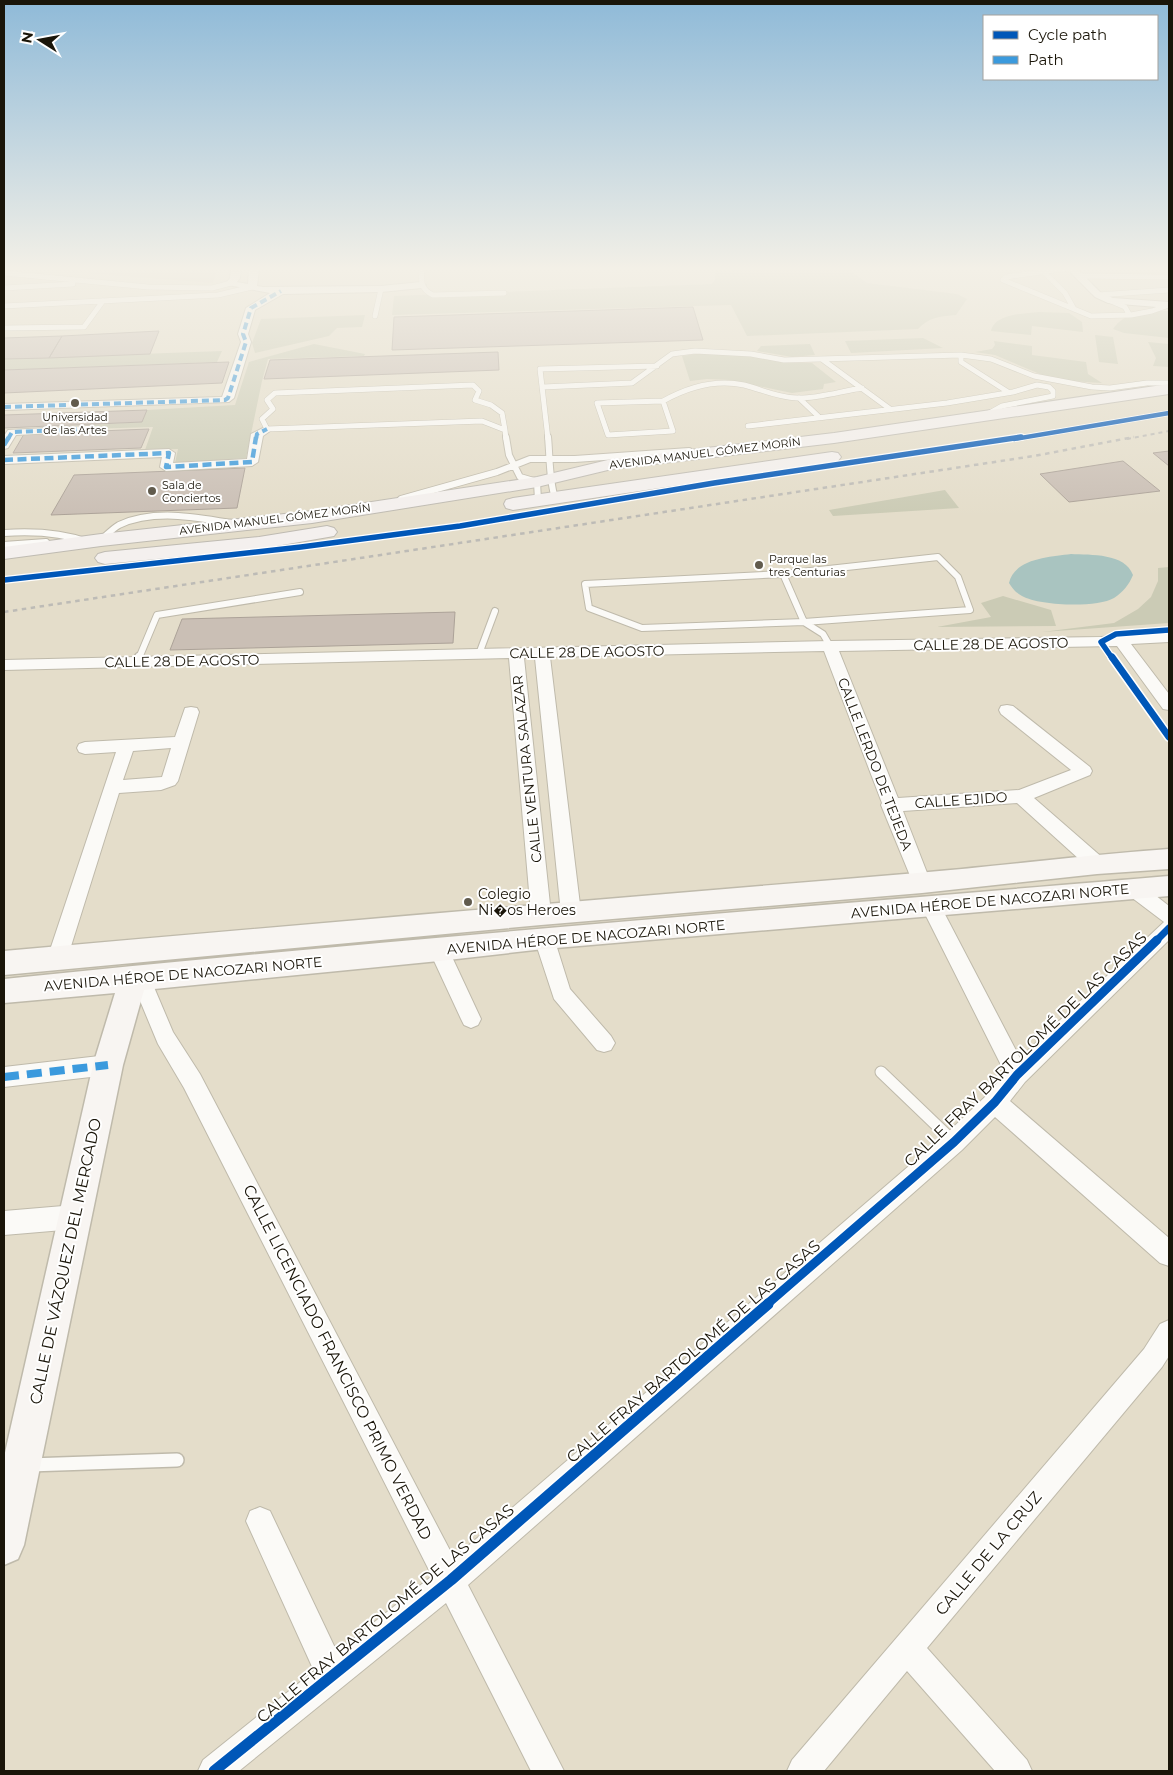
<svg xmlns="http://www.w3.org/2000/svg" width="1173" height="1775" viewBox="0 0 1173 1775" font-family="Montserrat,sans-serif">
  <rect width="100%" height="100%" fill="#e4ddca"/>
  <!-- medical -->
  <path fill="#d9cdbc" d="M19 268H217L213 283Z"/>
  <!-- green -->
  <path fill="#cbcbb5" d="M781 268H846L867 283 957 294 967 299 956 315C941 316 929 317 918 329L747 336 731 305 392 315 394 296 712 284 715 280V271Z
    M1169 311V338L1124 333 1113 329C1126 310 1148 311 1169 311Z
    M1039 312 1069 313 1082 322 1083 332 1032 326 1031 335 991 331C995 313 1024 314 1039 312Z
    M365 315 362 327 337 328 329 336 255 353 252 343 261 319Z
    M1095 335 1113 337 1118 364 1099 362Z
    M923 338 943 348 851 353 845 341Z
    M994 341 1032 346V355L1086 362 1088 374 1102 383 1069 381 1047 377 995 355 975 352 992 349 995 345Z
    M1148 342 1169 344V367L1153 366 1156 358Z
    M314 344 365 354 364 356 268 359 262 381 246 458 175 463 178 449 145 450 153 427 88 429 92 425 142 422 147 410 235 405 249 362Z
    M810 344 815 355 792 357 757 351 761 346Z
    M222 351 217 362 4 370V359Z
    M702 353 738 354 785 363H812L836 382 824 384 823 389 792 393 730 380 707 379 690 381 682 356Z
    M945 490 959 508 833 516 829 510Z
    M1169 567V623L1042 632 1114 623 1138 609 1151 597 1158 581V568Z
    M1003 596 1051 610 1056 626 937 627 991 617 981 603Z"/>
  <!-- water -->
  <path fill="#a9c4c0" d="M1071 554C1091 555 1125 553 1133 575 1129 585 1123 592 1114 598 1097 608 1040 606 1022 596 1016 593 1013 589 1009 583 1015 558 1050 557 1071 554Z"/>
  <!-- building -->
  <path fill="#cabfb5" stroke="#aca298" d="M693 307 703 340 392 350 394 317Z
    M159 331 150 354 49 358 62 336Z
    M62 336 49 358 4 359V338Z
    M498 352 499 370 264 379 270 360Z
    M229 362 222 383 4 393V370Z
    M147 410 142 422 4 428V415Z
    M149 429 141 448 13 453 24 434Z
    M1169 451V466L1153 453Z
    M1123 461 1160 491 1069 502 1040 474Z
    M245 468 237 508 51 515 74 475Z
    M455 612 453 643 170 650 182 619Z"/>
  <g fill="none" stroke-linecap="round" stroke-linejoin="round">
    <defs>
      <path id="lane-far4" d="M422 268C421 281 420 289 433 295L504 293
        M1069 268 1006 277 1003 280 1091 316 1131 315 1152 311 1169 305
        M1041 269 1065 293 1074 309
        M4 273 148 287 212 288 231 283
        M1080 276 1169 277
        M4 288 73 284
        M1098 295 1169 290
        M1111 301 1125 307 1129 314
        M4 306 218 295 252 287
        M375 316 381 289
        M4 328 84 327 103 301
        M961 355V362L1008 392
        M823 360 890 409
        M473 385 479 391 475 400 491 405 502 413 505 430 482 421 267 429 262 419 273 409 267 400 275 393Z
        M543 387 632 383 672 354 695 351 751 354 784 360 961 355 991 359 1034 376 1092 387 1110 388 1147 383H1169
        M799 398 819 417
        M663 401 673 431 608 435 597 403Z
        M663 401C688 387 716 379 744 385 764 390 775 397 797 398 816 399 842 391 862 388
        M748 426 947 403 1013 392 1037 385 1049 387 1053 391V396L1002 406 986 415
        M505 430 506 439
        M548 439 540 369 657 366"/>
      <path id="lane-far3" d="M506 437 509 455 520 477 537 482 538 500
        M548 437C550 457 549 480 555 498
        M401 499 497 472 530 459H575L689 451
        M4 533C33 531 60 532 88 542
        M101 540C107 535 112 529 119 525 153 509 196 517 231 523
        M4 545 46 542
        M938 557 958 577 970 610 804 622 642 628 589 608 585 584 783 574Z
        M783 574 804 622 823 634 830 646
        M479 654 495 611
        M139 658 157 615 300 592"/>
      <path id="lane-far2" d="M137 662 139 657"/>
      <path id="lane-far1" d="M881 1072 954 1142"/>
      <path id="lane" d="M29 1465 177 1460"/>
      <path id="street" d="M231 268H241L240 278 237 282 248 284 249 268H259L257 286 263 287 381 286 421 282 426 285 421 288 381 292 283 294 255 310 248 334 251 342 234 398 229 402 4 410V404L222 397 241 342 238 334 246 308 270 293 228 285 226 283 230 278Z
        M1066 268H1076L1101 293 1113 298 1169 302V308L1108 303 1095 297Z
        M88 426 92 427 94 429 92 431 16 435 8 448 4 449V436L8 430Z
        M267 426 273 429 263 436 258 462 252 466 166 471 160 467 162 457 4 464V456L169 449 175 453 173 463 247 459 251 434Z
        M1169 632V642L1131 644 1169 694V710L1163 709 1117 646 839 651 898 798 1019 790 1071 770 1001 714 999 710 1001 706 1007 705 1013 706 1090 767 1092 771 1090 775 1034 798 1104 859 1106 864 1104 869 1097 871 1090 869 1017 803 903 811 931 883 929 888 922 890 915 888 913 883 881 805 882 803 824 651 550 657 581 913 578 918 571 921 564 918 561 913 535 658H524L551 914 548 919 541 922 534 919 531 914 509 658 4 670V660L830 641 1101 637Z
        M191 707 197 708 199 712 178 781 175 785 161 790 119 793 67 959 64 965 57 967 50 965 47 959 116 752 85 754 79 752 77 748 79 744 85 742 175 737 185 708ZM171 748 162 777 123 780 133 751Z
        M1134 882 1141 884 1169 906V940L1025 1082 1010 1101 1169 1238V1266L1160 1263 995 1117 962 1150 468 1585 564 1771H531L446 1603 239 1771H198L203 1760 314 1671 246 1521 250 1511 260 1507 270 1511 337 1652 432 1576 184 1088 158 1044 131 979 134 973 141 970 148 973 173 1032 200 1074 454 1558 946 1134 987 1095 1005 1073 921 906 924 901 931 898 938 901 1020 1058 1164 922 1127 894 1125 889 1127 884Z
        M544 930 551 932 554 938 570 989 611 1036 615 1043 611 1050 604 1052 597 1050 554 999 534 938 537 932Z
        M439 942 446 944 481 1019 478 1025 471 1028 464 1025 461 1019 429 950 432 944Z
        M108 1055 116 1058 119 1065 116 1072 108 1075 4 1087V1067Z
        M75 1205 83 1209 87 1217 83 1225 75 1229 4 1235V1211Z
        M1169 1320V1356L1162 1367 927 1648 1027 1760 1032 1771H995L907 1671 824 1771H787L792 1760 1144 1349 1160 1324Z"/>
      <path id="secondary" d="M1169 849V869L1097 874 922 893 541 925 4 975V951C308 924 613 898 917 873 1001 866 1085 855 1169 849Z
        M1169 876V896L544 949 439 961 144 990 123 1065 24 1545 18 1559 4 1565V1457L93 1065 115 993 4 1003V979C392 939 780 909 1169 876Z"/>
      <path id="primary" d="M1169 384V394L834 443 612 469 537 487 312 523 101 546 4 559V547L101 534 312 511 537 477 612 459 834 433Z
        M832 452 838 453 841 457 838 461 513 510 506 508 504 504 506 500 513 498Z
        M327 526 334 528 337 532 334 536 259 549 105 564 98 562 95 558 98 554 105 552 259 537Z"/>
    </defs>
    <!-- lane-far4 casing -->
    <use href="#lane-far4" stroke="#bfbaab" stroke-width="6"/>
    <!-- lane-far3 casing -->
    <use href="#lane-far3" stroke="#bfbaab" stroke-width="8"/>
    <!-- lane-far2 casing -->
    <use href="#lane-far2" stroke="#bfbaab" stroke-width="11"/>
    <!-- lane-far1 casing -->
    <use href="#lane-far1" stroke="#bfbaab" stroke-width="13"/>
    <!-- lane casing -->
    <use href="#lane" stroke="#bfbaab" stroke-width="16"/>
    <!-- street casing -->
    <use href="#street" stroke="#bfbaab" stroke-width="2"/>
    <!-- secondary casing -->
    <use href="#secondary" stroke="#bfbaab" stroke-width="3"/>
    <!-- primary casing -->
    <use href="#primary" stroke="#bfbbb2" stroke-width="2"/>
    <!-- lane-far4 -->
    <use href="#lane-far4" stroke="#fbfaf7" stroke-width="5"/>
    <!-- lane-far3 -->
    <use href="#lane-far3" stroke="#fbfaf7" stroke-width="6"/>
    <!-- lane-far2 -->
    <use href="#lane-far2" stroke="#fbfaf7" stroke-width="8"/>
    <!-- lane-far1 -->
    <use href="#lane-far1" stroke="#fbfaf7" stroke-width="11"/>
    <!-- lane -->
    <use href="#lane" stroke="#fbfaf7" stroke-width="13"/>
    <!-- street -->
    <use href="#street" fill="#fbfaf7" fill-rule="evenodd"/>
    <!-- secondary -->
    <use href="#secondary" fill="#f8f5f2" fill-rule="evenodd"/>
    <!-- primary -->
    <use href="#primary" fill="#f4f0ee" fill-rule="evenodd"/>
    <!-- rail-far1 -->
    <path stroke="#bdbbb6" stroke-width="2" stroke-dasharray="4 4" stroke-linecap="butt" d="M1127 439 1169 431"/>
    <!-- rail -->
    <path stroke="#bdbbb6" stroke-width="2.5" stroke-dasharray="4.5 4.5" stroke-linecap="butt" d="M4 612 1034 456 1134 437"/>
    <!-- quiet-far2 -->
    <path stroke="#3b9add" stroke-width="4" stroke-dasharray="7 4" stroke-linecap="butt" d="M4 407 225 400 228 398 246 342 243 334 251 308 281 291
      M8 439 12 432 88 429
      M256 439 257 434 267 429"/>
    <!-- quiet-far1 -->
    <path stroke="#3b9add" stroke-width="4.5" stroke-dasharray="9 4.5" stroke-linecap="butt" d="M4 445 9 437
      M4 460 169 453 166 467 252 462 256 437"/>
    <!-- quiet -->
    <path stroke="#3b9add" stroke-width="8" stroke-dasharray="15 8" stroke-linecap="butt" d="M4 1077 108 1065"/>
    <defs>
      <path id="cycleway-far4" d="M1014 439 1169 413"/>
      <path id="cycleway-far3" d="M4 580 301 547 460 526 714 483 1021 437
        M1112 658 1101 642 1116 634 1169 630"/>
      <path id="cycleway-far2" d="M1112 657 1169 737
        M1156 941 1169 928"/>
      <path id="cycleway-far1" d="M766 1305 954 1142 995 1102 1017 1075 1157 940"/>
      <path id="cycleway" d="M214 1771 451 1580 768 1304"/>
    </defs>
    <!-- cycleway-far4 casing -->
    <use href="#cycleway-far4" stroke="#fff" stroke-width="6"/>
    <!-- cycleway-far3 casing -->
    <use href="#cycleway-far3" stroke="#fff" stroke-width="8"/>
    <!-- cycleway-far2 casing -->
    <use href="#cycleway-far2" stroke="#fff" stroke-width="10"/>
    <!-- cycleway-far1 casing -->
    <use href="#cycleway-far1" stroke="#fff" stroke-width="12"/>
    <!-- cycleway casing -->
    <use href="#cycleway" stroke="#fff" stroke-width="14"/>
    <!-- cycleway-far4 -->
    <use href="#cycleway-far4" stroke="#0057b8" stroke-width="4.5"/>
    <!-- cycleway-far3 -->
    <use href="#cycleway-far3" stroke="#0057b8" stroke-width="5.5"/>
    <!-- cycleway-far2 -->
    <use href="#cycleway-far2" stroke="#0057b8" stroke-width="7"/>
    <!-- cycleway-far1 -->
    <use href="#cycleway-far1" stroke="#0057b8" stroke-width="9"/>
    <!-- cycleway -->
    <use href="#cycleway" stroke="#0057b8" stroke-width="11"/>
  </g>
  <!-- sky -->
  <linearGradient id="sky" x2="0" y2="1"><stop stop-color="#8fbad8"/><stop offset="0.52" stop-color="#f3f0e7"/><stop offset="1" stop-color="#f3f0e7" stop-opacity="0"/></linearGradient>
  <rect width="1173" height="517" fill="url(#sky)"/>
  <!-- markers -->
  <g fill="#615b4d" stroke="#fff" stroke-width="2">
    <circle cx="75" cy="403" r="5"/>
    <circle cx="152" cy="491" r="5"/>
    <circle cx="759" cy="565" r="5"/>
    <circle cx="468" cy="902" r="5"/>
  </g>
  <g text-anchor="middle" stroke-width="4" stroke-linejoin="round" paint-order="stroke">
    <!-- far-poi labels -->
    <g font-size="11" fill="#1a1509" stroke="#fff" text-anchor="start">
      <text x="75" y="421" text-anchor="middle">Universidad<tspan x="75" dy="13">de las Artes</tspan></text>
      <text x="162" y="489">Sala de<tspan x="162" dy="13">Conciertos</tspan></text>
      <text x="769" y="563">Parque las<tspan x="769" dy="13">tres Centurias</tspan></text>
    </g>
    <!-- far-street labels -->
    <g font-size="11" fill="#1a1509" stroke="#fff">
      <text transform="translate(705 453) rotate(-7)" y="4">AVENIDA MANUEL GÓMEZ MORÍN</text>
      <text transform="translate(275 519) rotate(-7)" y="4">AVENIDA MANUEL GÓMEZ MORÍN</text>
    </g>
    <!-- street labels -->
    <g font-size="14" fill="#1a1509" stroke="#fff">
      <text transform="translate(991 644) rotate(-1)" y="5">CALLE 28 DE AGOSTO</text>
      <text transform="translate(587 652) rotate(-1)" y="5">CALLE 28 DE AGOSTO</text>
      <text transform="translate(182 661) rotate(-1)" y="5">CALLE 28 DE AGOSTO</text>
      <text transform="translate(875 764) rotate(69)" y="5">CALLE LERDO DE TEJEDA</text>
      <text transform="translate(527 769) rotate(-96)" y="5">CALLE VENTURA SALAZAR</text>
      <text transform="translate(961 800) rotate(-4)" y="5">CALLE EJIDO</text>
      <text transform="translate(990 901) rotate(-5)" y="5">AVENIDA HÉROE DE NACOZARI NORTE</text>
      <text transform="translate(586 937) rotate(-5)" y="5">AVENIDA HÉROE DE NACOZARI NORTE</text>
      <text transform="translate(183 974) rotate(-5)" y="5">AVENIDA HÉROE DE NACOZARI NORTE</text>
    </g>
    <!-- poi labels -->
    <g font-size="14" fill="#1a1509" stroke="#fff" text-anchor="start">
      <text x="478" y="899">Colegio<tspan x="478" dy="16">Ni�os Heroes</tspan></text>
    </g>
    <!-- near-street labels -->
    <g font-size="16" fill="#1a1509" stroke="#fff">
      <text transform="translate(1025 1049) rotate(-44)" y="6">CALLE FRAY BARTOLOMÉ DE LAS CASAS</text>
      <text transform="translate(65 1261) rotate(-78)" y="6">CALLE DE VÁZQUEZ DEL MERCADO</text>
      <text transform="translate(693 1351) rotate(-41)" y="6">CALLE FRAY BARTOLOMÉ DE LAS CASAS</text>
      <text transform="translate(338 1362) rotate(63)" y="6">CALLE LICENCIADO FRANCISCO PRIMO VERDAD</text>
      <text transform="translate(988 1553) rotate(-50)" y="6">CALLE DE LA CRUZ</text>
      <text transform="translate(385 1613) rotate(-40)" y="6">CALLE FRAY BARTOLOMÉ DE LAS CASAS</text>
    </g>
  </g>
  <!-- border -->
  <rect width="1173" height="1775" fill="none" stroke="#1a1509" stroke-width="10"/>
  <!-- legend -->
  <rect x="983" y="15" width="175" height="65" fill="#ffffff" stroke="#a3a19d"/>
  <rect x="993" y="31" width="25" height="8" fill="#0057b8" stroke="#a3a19d"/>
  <text x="1028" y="40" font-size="15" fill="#1a1509">Cycle path</text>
  <rect x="993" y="56" width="25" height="8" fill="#3b9add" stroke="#a3a19d"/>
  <text x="1028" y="65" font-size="15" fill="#1a1509">Path</text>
  <!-- north arrow -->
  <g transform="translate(40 40) rotate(281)" stroke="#ffffff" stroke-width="4" paint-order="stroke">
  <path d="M0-4L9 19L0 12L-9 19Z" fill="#1a1509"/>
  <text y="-8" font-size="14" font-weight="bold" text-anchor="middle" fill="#1a1509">N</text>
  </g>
</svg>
